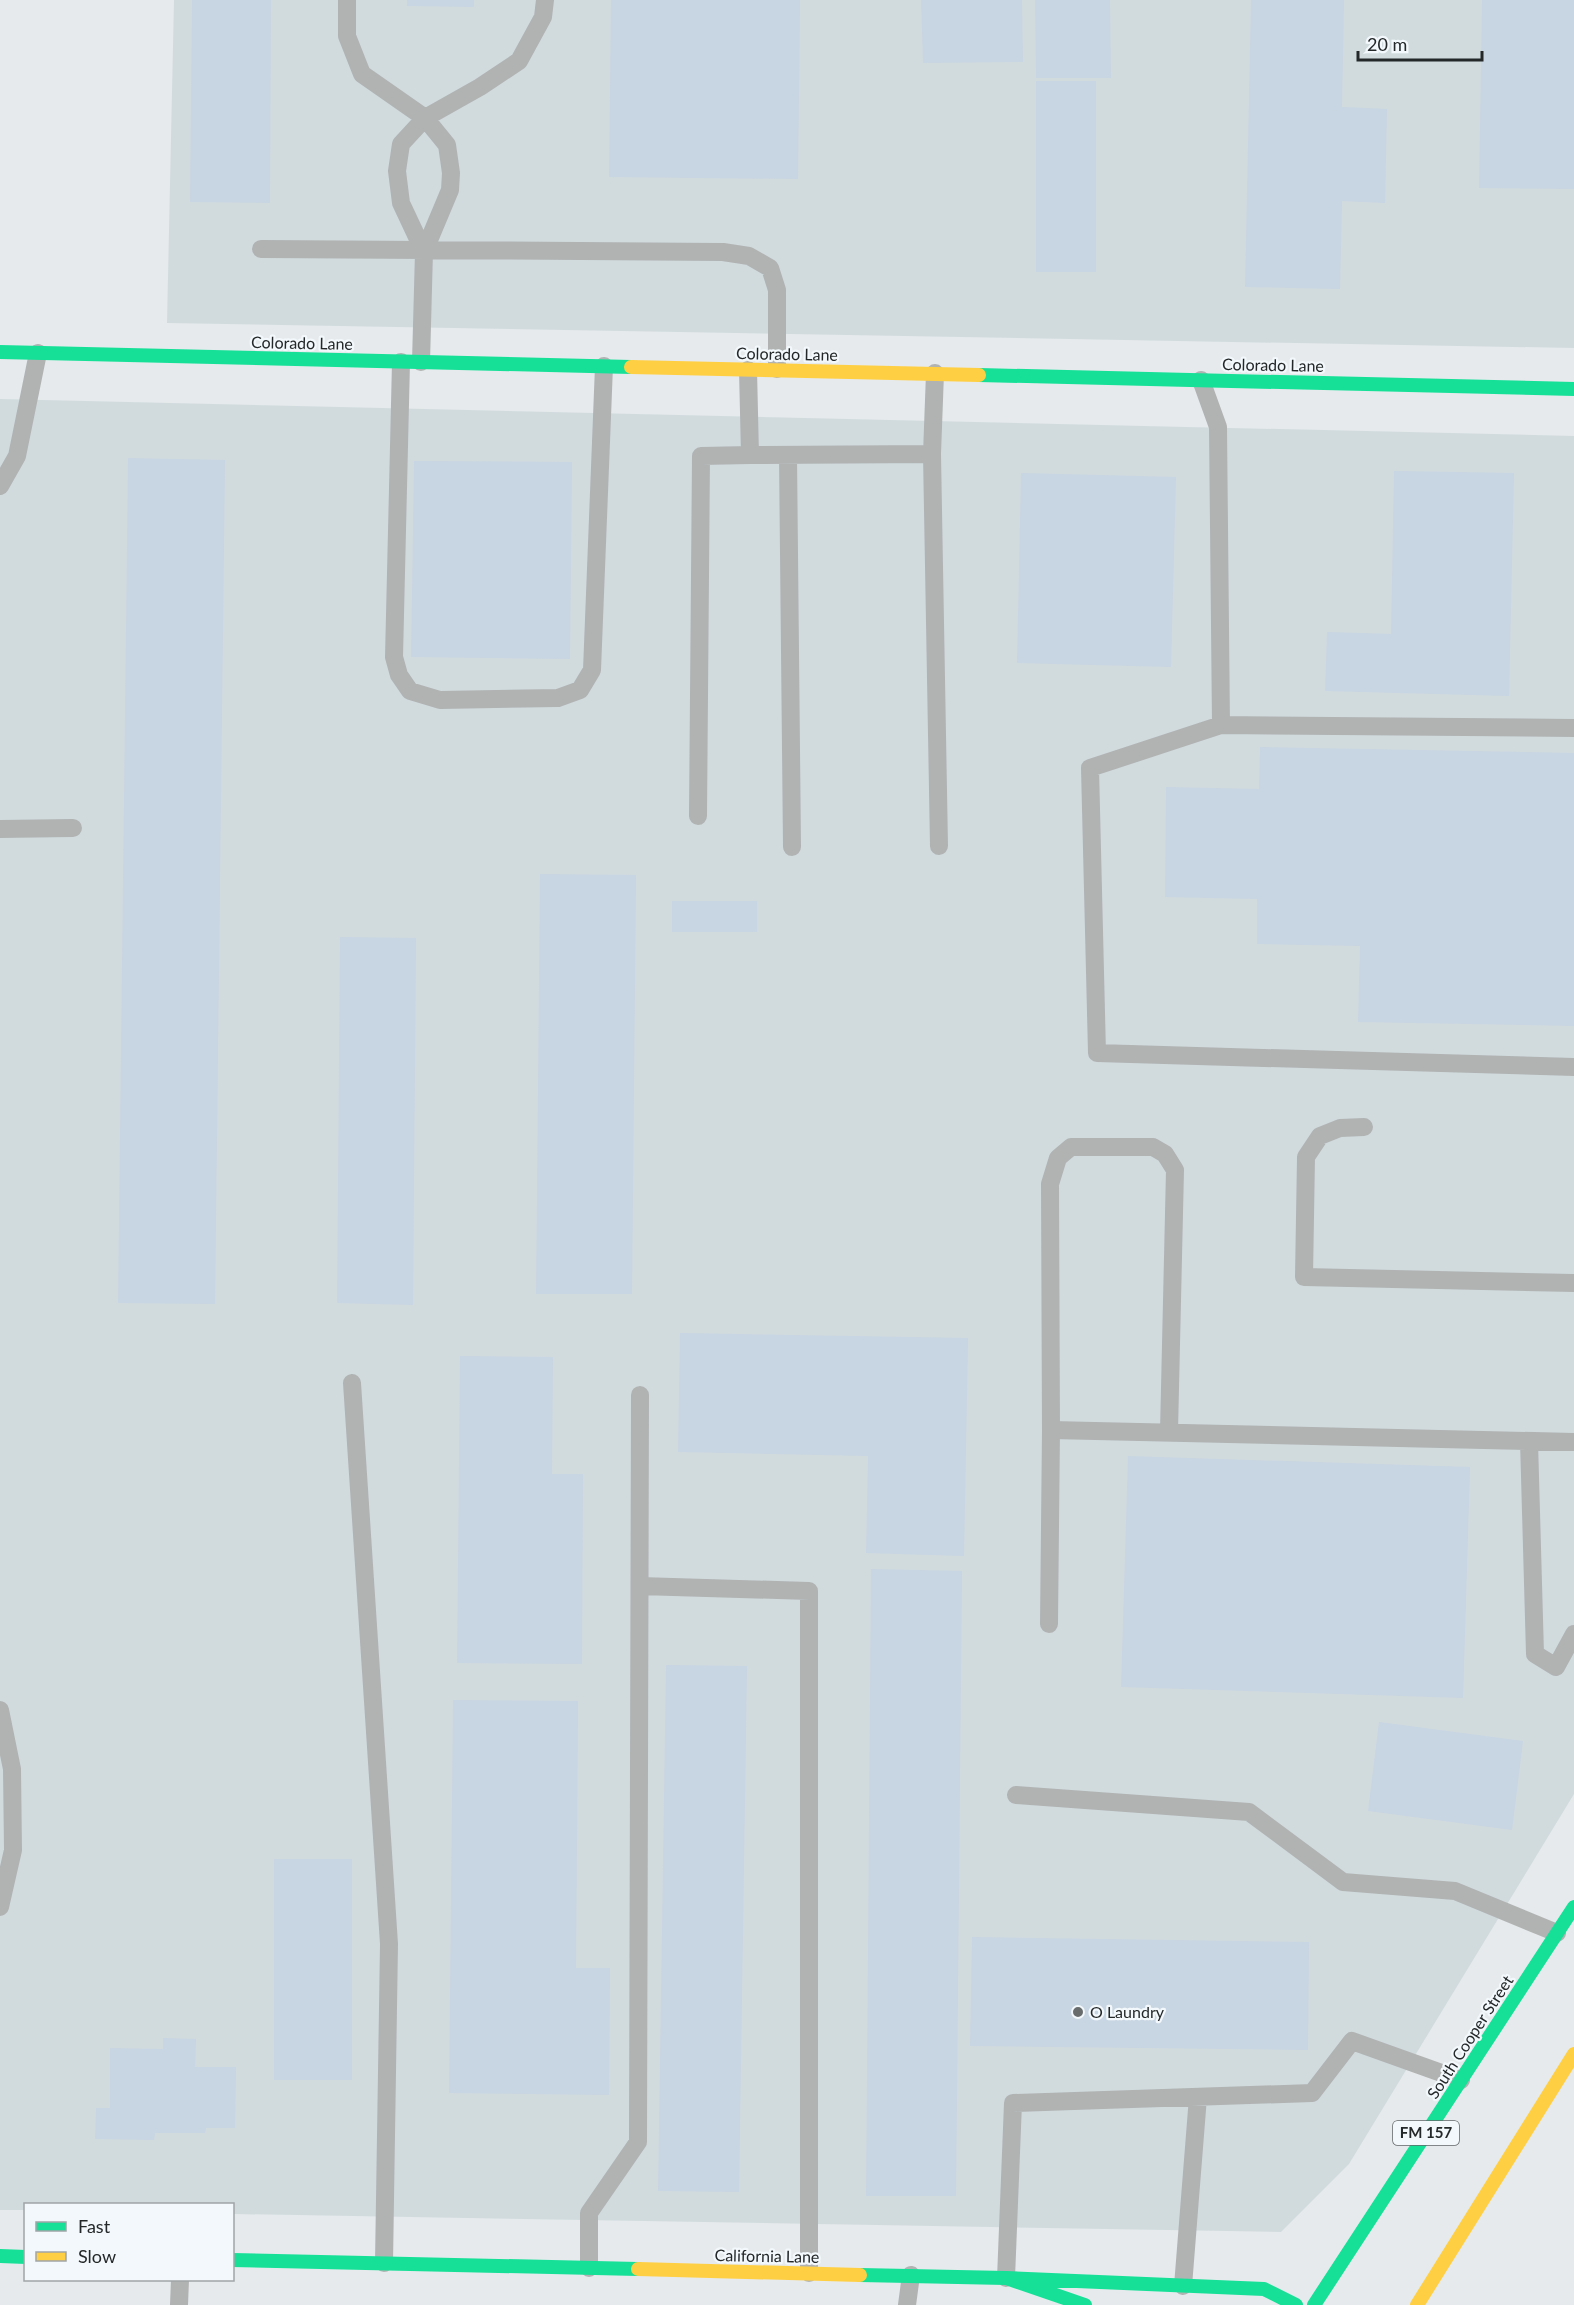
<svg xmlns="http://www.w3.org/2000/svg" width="1574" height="2305" viewBox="0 0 1574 2305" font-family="Lato,sans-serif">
  <rect width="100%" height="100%" fill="#e6eaec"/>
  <!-- built -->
  <path fill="#d1dbde" d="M174 0H1574V348L167 323Z
    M0 399 1574 436V1794L1349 2164 1281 2232 233 2214 232 2204H26L25 2210H0Z"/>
  <!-- building -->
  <path fill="#c8d5e2" d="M192 0H271L270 203 190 202Z
    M407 0H474V7L407 6Z
    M611 0H800L798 179 609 177Z
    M921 0H1022L1023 62 923 63Z
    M1035 0H1110L1111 78H1036Z
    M1251 0H1344L1342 107 1387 109 1385 203 1342 201 1340 289 1245 287Z
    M1482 0H1574V189L1479 188Z
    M1036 81H1096V272H1036Z
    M128 458 225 460 215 1304 118 1303Z
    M414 461 572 462 570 659 411 657Z
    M1394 471 1514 473 1509 696 1325 691 1327 632 1391 634Z
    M1021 473 1176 477 1171 667 1017 663Z
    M1260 747 1574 753V1026L1358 1022 1360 946 1257 944V899L1165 897 1166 787 1259 789Z
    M540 874 636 875 632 1294H536Z
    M672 901H757V932H672Z
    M340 937 416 938 413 1305 337 1303Z
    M680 1333 968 1338 964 1556 866 1553 868 1456 678 1452Z
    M460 1356 553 1357 552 1474H583L582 1664 457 1663Z
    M1128 1456 1470 1467 1463 1698 1121 1687Z
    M871 1569 962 1571 956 2196H866Z
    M666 1665 747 1666 739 2192 658 2191Z
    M453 1700 578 1701 576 1968H610L609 2095 449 2093Z
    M1379 1722 1523 1741 1512 1830 1368 1811Z
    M274 1859H352V2080H274Z
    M972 1937 1309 1942 1308 2050 970 2046Z
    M163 2038 196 2039 195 2067H236L235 2128H206L205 2133H155L154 2140 95 2139 96 2108H110V2048L163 2049Z"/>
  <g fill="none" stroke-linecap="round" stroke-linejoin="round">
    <!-- lane -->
    <path stroke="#b1b3b3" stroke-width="18" d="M347 0V36L362 74 425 118 447 145 451 173 450 190 424 252 421 362
      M261 249 723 252 749 256 770 268 777 290V369
      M424 252 401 203 397 171 401 144 425 118 480 87 519 61 543 17 545 0
      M401 362 394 657 399 675 410 691 440 700 558 698 580 690 592 670 604 366
      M748 370 750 455 932 454 935 373
      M1201 380 1218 427 1221 725 1574 728
      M932 454 939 846
      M788 455 792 847
      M0 486 17 456 38 353
      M1221 725 1090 768 1097 1053 1574 1067
      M698 816 701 456 750 455
      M0 829 73 828
      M1364 1127 1340 1128 1320 1136 1306 1157 1304 1277 1574 1283
      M352 1383 389 1944 384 2263
      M1051 1430 1574 1442
      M1529 1441 1535 1654 1556 1667 1574 1634
      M640 1586 809 1591V2273
      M1049 1624 1051 1430 1050 1184 1058 1158 1071 1147H1153L1165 1154 1175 1170 1169 1432
      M0 1710 12 1769 13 1850 0 1907
      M1016 1795 1249 1812 1343 1882 1455 1891 1557 1933
      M589 2268V2213L638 2142 640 1395
      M1006 2278 1013 2103 1312 2093 1352 2041 1461 2080
      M1183 2286 1198 2097
      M179 2305 180 2280
      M907 2305 911 2275"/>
    <!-- fast -->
    <path stroke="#16e098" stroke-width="14" d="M0 352 631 367
      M979 375 1574 389
      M0 2256 26 2257
      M232 2260 638 2269
      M860 2275 1006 2278 1264 2289 1296 2305
      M1006 2278 1085 2305
      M1314 2305 1574 1907"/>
    <!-- slow -->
    <path stroke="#ffcf43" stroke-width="14" d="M631 367 979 375
      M638 2269 860 2275
      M1417 2305 1574 2054"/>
  </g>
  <!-- markers -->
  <circle fill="#696c6d" stroke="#f2f8fb" stroke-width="2" cx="1078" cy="2012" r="6"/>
  <g text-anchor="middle" stroke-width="4.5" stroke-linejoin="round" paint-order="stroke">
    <!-- shield labels -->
    <rect fill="#f2f8fb" stroke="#626668" stroke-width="1.5" x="1393" y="2121" width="66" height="24" rx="4.5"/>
    <g font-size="15" font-weight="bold" fill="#252829">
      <text x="1426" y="2138">FM 157</text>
    </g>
    <!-- street labels -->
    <g font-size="16" fill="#252829" stroke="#f2f8fb">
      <text transform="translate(302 343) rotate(1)" y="6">Colorado Lane</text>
      <text transform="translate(787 354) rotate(1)" y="6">Colorado Lane</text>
      <text transform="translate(1273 365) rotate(1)" y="6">Colorado Lane</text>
      <text transform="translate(1470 2037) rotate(-57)" y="6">South Cooper Street</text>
      <text transform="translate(767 2256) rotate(1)" y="6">California Lane</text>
    </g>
    <!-- poi labels -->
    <g font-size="16" fill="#252829" stroke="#f2f8fb" text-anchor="start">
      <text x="1090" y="2018">O Laundry</text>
    </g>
  </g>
  <!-- legend -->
  <rect x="24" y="2203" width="210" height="78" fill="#f2f8fb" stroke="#a0a5a7" stroke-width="1.5"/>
  <rect x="36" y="2222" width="30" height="9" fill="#16e098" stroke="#a0a5a7" stroke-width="1.5"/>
  <text x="78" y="2233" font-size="18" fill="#252829">Fast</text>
  <rect x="36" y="2252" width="30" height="9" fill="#ffcf43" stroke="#a0a5a7" stroke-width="1.5"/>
  <text x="78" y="2263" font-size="18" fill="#252829">Slow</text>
  <!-- scale -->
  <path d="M1358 51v9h124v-9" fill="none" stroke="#252829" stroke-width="3"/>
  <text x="1367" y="51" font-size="18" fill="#252829" stroke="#f2f8fb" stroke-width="4.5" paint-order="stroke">20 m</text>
</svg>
